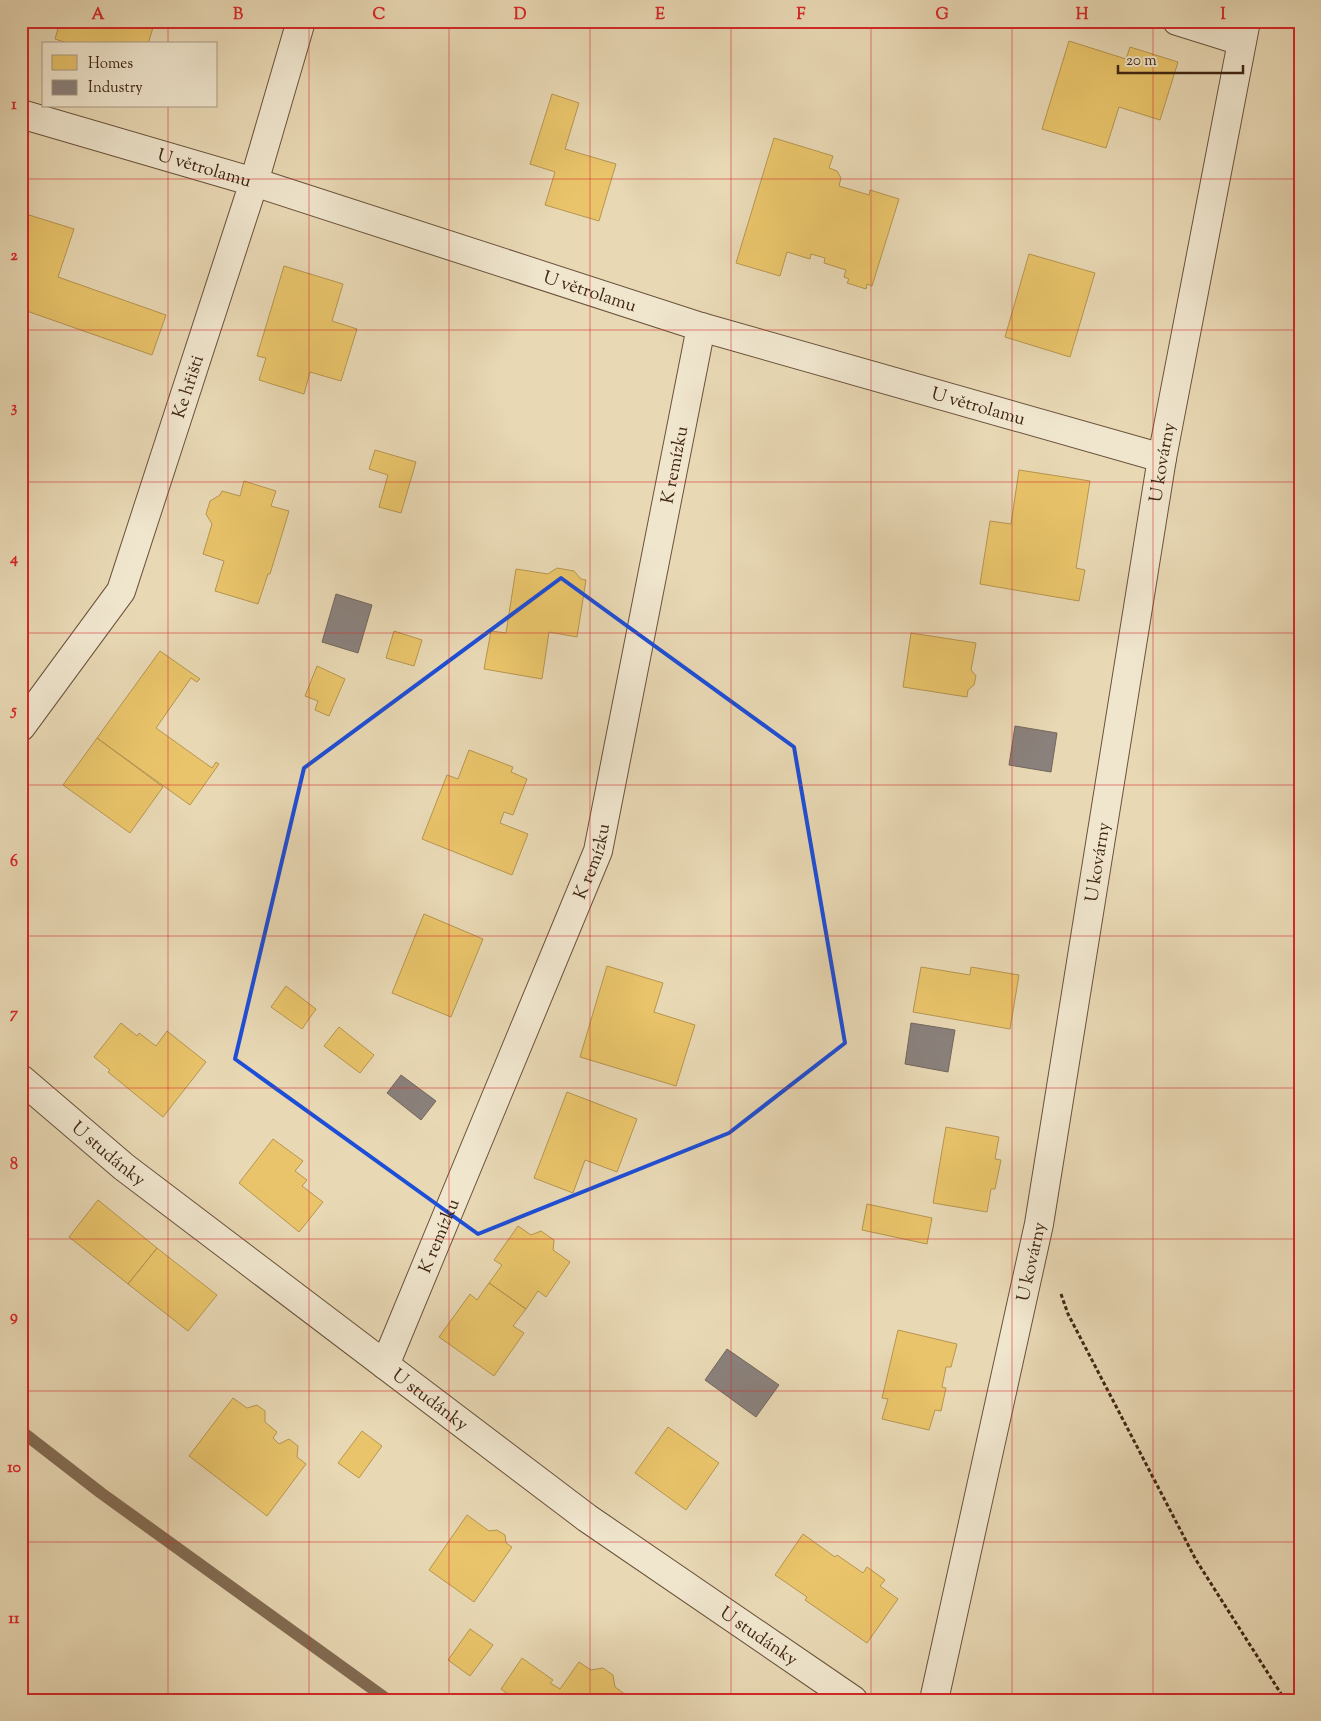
<svg xmlns="http://www.w3.org/2000/svg" width="1321" height="1721" viewBox="0 0 1321 1721" font-family="'Sorts Mill Goudy',serif">
  <rect width="100%" height="100%" fill="#e8d8b4"/>
  <filter id="stains"><feTurbulence type="fractalNoise" baseFrequency=".004" numOctaves="4"/><feColorMatrix values="0 0 0 0 .2 0 0 0 0 .09 0 0 0 0 .02 0 0 0 .5 -.17"/></filter>
  <radialGradient id="worn" r=".72"><stop offset=".6" stop-color="#630" stop-opacity="0"/><stop offset="1" stop-color="#630" stop-opacity=".3"/></radialGradient>
  <!-- homes -->
  <path fill="#e9c46a" stroke="#b69550" d="M60 21H155L148 44H70L55 39Z
    M1069 41 1126 59 1130 47 1178 62 1160 120 1119 107 1106 148 1042 129Z
    M552 94 579 103 565 149 616 164 599 221 545 205 555 172 530 164Z
    M774 138 833 156 829 168 837 171 841 178 839 186 869 195 870 190 899 199 872 286 867 284 866 289 847 283 849 279 844 277 846 270 824 263 825 258 811 254 810 259 787 252 780 276 736 263Z
    M29 215 74 229 58 277 166 315 152 355 21 309V237Z
    M1029 254 1095 273 1070 357 1005 337Z
    M284 266 343 284 332 321 357 329 341 381 310 372 304 394 259 380 266 358 257 356Z
    M375 450 416 462 401 513 379 507 388 475 369 469Z
    M1019 470 1090 481 1076 568 1085 570 1079 601 980 584 990 521 1011 524Z
    M244 481 276 491 271 506 289 511 270 574H268L258 604 215 591 224 561 203 554 212 524 206 514 210 501 220 495 222 491 240 496Z
    M557 568 574 571 581 579 586 580 577 637 549 632 542 679 484 669 491 631 506 633 516 569 548 574Z
    M394 631 422 640 414 666 386 658Z
    M911 633 976 643 971 670 976 676 974 685 968 690 967 697 903 687Z
    M160 651 200 679 197 682 191 678 156 728 212 768 216 762 219 764 190 805 97 738Z
    M317 666 345 679 329 716 315 710 318 701 305 696Z
    M97 738 163 787 130 833 63 785Z
    M469 750 513 767 511 772 527 779 513 815 504 812 500 823 528 834 512 875 422 839 447 775 458 779Z
    M424 914 483 939 451 1017 392 993Z
    M607 966 663 983 654 1012 695 1025 676 1086 580 1057Z
    M921 967 970 975 971 967 1019 975 1010 1029 913 1012Z
    M286 986 316 1009 302 1029 271 1007Z
    M121 1023 137 1036 139 1033 156 1046 167 1031 206 1062 163 1117 108 1072 110 1070 94 1057Z
    M339 1027 374 1055 360 1073 324 1046Z
    M567 1092 637 1119 617 1172 585 1160 573 1193 534 1178Z
    M946 1127 999 1137 995 1159 1001 1160 995 1189H991L987 1212 933 1203Z
    M273 1139 303 1161 295 1171 307 1180 302 1186 323 1202 299 1232 239 1183Z
    M98 1200 157 1248 128 1284 69 1237Z
    M867 1204 932 1218 927 1244 862 1230Z
    M518 1226 531 1235 541 1231 554 1240 553 1250 570 1262 546 1297 538 1291 526 1309 489 1283 502 1265 494 1260Z
    M157 1248 217 1295 188 1331 128 1284Z
    M489 1283 526 1309 513 1326 524 1333 494 1376 439 1337 470 1294 477 1300Z
    M898 1330 957 1344 951 1367H946L942 1387 946 1388 941 1411 935 1410 929 1430 882 1419 888 1399 882 1398Z
    M233 1398 247 1408 257 1405 265 1411V1422L277 1432 273 1438 279 1444 289 1439 298 1446 297 1457 306 1464 267 1516 189 1456Z
    M668 1427 719 1463 686 1510 635 1473Z
    M362 1431 382 1446 359 1478 338 1463Z
    M467 1515 489 1531 497 1530 505 1535 506 1543 512 1547 474 1602 429 1570Z
    M803 1534 835 1557 837 1555 863 1573 867 1567 885 1580 880 1586 898 1599 867 1643 805 1600 807 1597 775 1575Z
    M470 1629 493 1645 470 1676 448 1660Z
    M522 1658 553 1680 550 1683 560 1689 579 1662 591 1670 603 1668 613 1675 615 1687 626 1695 623 1700H516L501 1689Z"/>
  <!-- industry -->
  <path fill="#8a817c" stroke="#74665c" d="M336 594 372 605 358 653 322 642Z
    M1015 726 1057 733 1051 772 1009 765Z
    M911 1023 955 1030 948 1072 905 1064Z
    M401 1075 436 1101 421 1120 387 1093Z
    M727 1349 779 1385 756 1417 705 1380Z"/>
  <g fill="none" stroke-linecap="round" stroke-linejoin="round">
    <!-- stream -->
    <path stroke="#836c53" stroke-width="12" d="M21 1431 101 1493 388 1700"/>
    <defs>
      <g id="minor">
        <path d="M1177 21 1241 41"/>
        <path id="s1" d="M21 114 254 182 701 327 1162 458"/>
        <path id="s2" d="M21 727 121 591 254 182 301 21"/>
        <path id="s3" d="M21 1079 124 1167 587 1518 853 1700"/>
        <path id="s4" d="M385 1365 598 851 701 327"/>
        <path id="s5" d="M934 1700 1039 1224 1162 458 1246 21"/>
      </g>
    </defs>
    <!-- minor casing -->
    <use href="#minor" stroke="#6a523b" stroke-width="30"/>
    <!-- path -->
    <path stroke="#402613" stroke-width="3" stroke-dasharray="4 2.5" stroke-linecap="butt" d="M1061 1294 1068 1314 1196 1560 1285 1700"/>
    <!-- minor -->
    <use href="#minor" stroke="#f0e6ce" stroke-width="28"/>
  </g>
  <!-- marked area -->
  <path fill="none" stroke="#1d4ed8" stroke-width="4" stroke-linejoin="round" d="M561 578 794 747 845 1043 729 1133 478 1234 235 1059 304 768Z"/>
  <!-- grid -->
  <path fill="none" stroke="#d62828" stroke-width="1" stroke-opacity="0.55" d="M168 21V44M309 21V1700M449 21V1700M590 21V1700M731 21V1700M871 21V1700M1012 21V1700M1153 21V1700M168 106V1700M21 179H1300M21 330H1300M21 482H1300M21 633H1300M21 785H1300M21 936H1300M21 1088H1300M21 1239H1300M21 1391H1300M21 1542H1300"/>
  <g text-anchor="middle" stroke-width="5" stroke-linejoin="round" paint-order="stroke">
    <!-- street labels -->
    <g font-size="18" fill="#402613" stroke="#f0e6ce">
      <text dy="6" stroke="none"><textPath href="#s1" startOffset="191">U větrolamu</textPath></text>
      <text dy="6" stroke="none"><textPath href="#s1" startOffset="596">U větrolamu</textPath></text>
      <text dy="6" stroke="none"><textPath href="#s2" startOffset="384">Ke hřišti</textPath></text>
      <text dy="6" stroke="none"><textPath href="#s1" startOffset="1001">U větrolamu</textPath></text>
      <text dy="6" stroke="none"><textPath href="#s5" startOffset="1259">U kovárny</textPath></text>
      <text dy="6" stroke="none"><textPath href="#s4" startOffset="950">K remízku</textPath></text>
      <text dy="6" stroke="none"><textPath href="#s4" startOffset="545">K remízku</textPath></text>
      <text dy="6" stroke="none"><textPath href="#s5" startOffset="854">U kovárny</textPath></text>
      <text dy="6" stroke="none"><textPath href="#s3" startOffset="115">U studánky</textPath></text>
      <text dy="6" stroke="none"><textPath href="#s4" startOffset="140">K remízku</textPath></text>
      <text dy="6" stroke="none"><textPath href="#s5" startOffset="449">U kovárny</textPath></text>
      <text dy="6" stroke="none"><textPath href="#s3" startOffset="520">U studánky</textPath></text>
      <text dy="6" stroke="none"><textPath href="#s3" startOffset="925">U studánky</textPath></text>
    </g>
  </g>
  <!-- margin -->
  <rect width="1321" height="1721" fill="none" stroke="#e8d8b4" stroke-width="55"/>
  <!-- legend -->
  <rect x="42" y="42" width="175" height="65" fill="#f0e6ce" stroke="#aa9983"/>
  <rect x="52" y="55" width="25" height="15" fill="#e9c46a" stroke="#aa9983"/>
  <text x="88" y="68" font-size="15" fill="#402613">Homes</text>
  <rect x="52" y="80" width="25" height="15" fill="#8a817c" stroke="#aa9983"/>
  <text x="88" y="92" font-size="15" fill="#402613">Industry</text>
  <!-- scale -->
  <path d="M1118 65v8h125v-8" fill="none" stroke="#402613" stroke-width="2.5"/>
  <text x="1126" y="65" font-size="15" fill="#402613" stroke="#f0e6ce" stroke-width="4" paint-order="stroke">20 m</text>
  <rect x="28" y="28" width="1266" height="1666" fill="none" stroke="#d62828" stroke-width="2"/>
  <g font-size="16" text-anchor="middle" font-weight="bold" fill="#d62828">
    <text x="98" y="19">A</text>
    <text x="238" y="19">B</text>
    <text x="379" y="19">C</text>
    <text x="520" y="19">D</text>
    <text x="660" y="19">E</text>
    <text x="801" y="19">F</text>
    <text x="942" y="19">G</text>
    <text x="1082" y="19">H</text>
    <text x="1223" y="19">I</text>
    <text x="14" y="109">1</text>
    <text x="14" y="260">2</text>
    <text x="14" y="412">3</text>
    <text x="14" y="563">4</text>
    <text x="14" y="715">5</text>
    <text x="14" y="866">6</text>
    <text x="14" y="1018">7</text>
    <text x="14" y="1169">8</text>
    <text x="14" y="1321">9</text>
    <text x="14" y="1472">10</text>
    <text x="14" y="1623">11</text>
  </g>
  <rect width="100%" height="100%" filter="url(#stains)"/>
  <rect width="100%" height="100%" fill="url(#worn)"/>
</svg>
